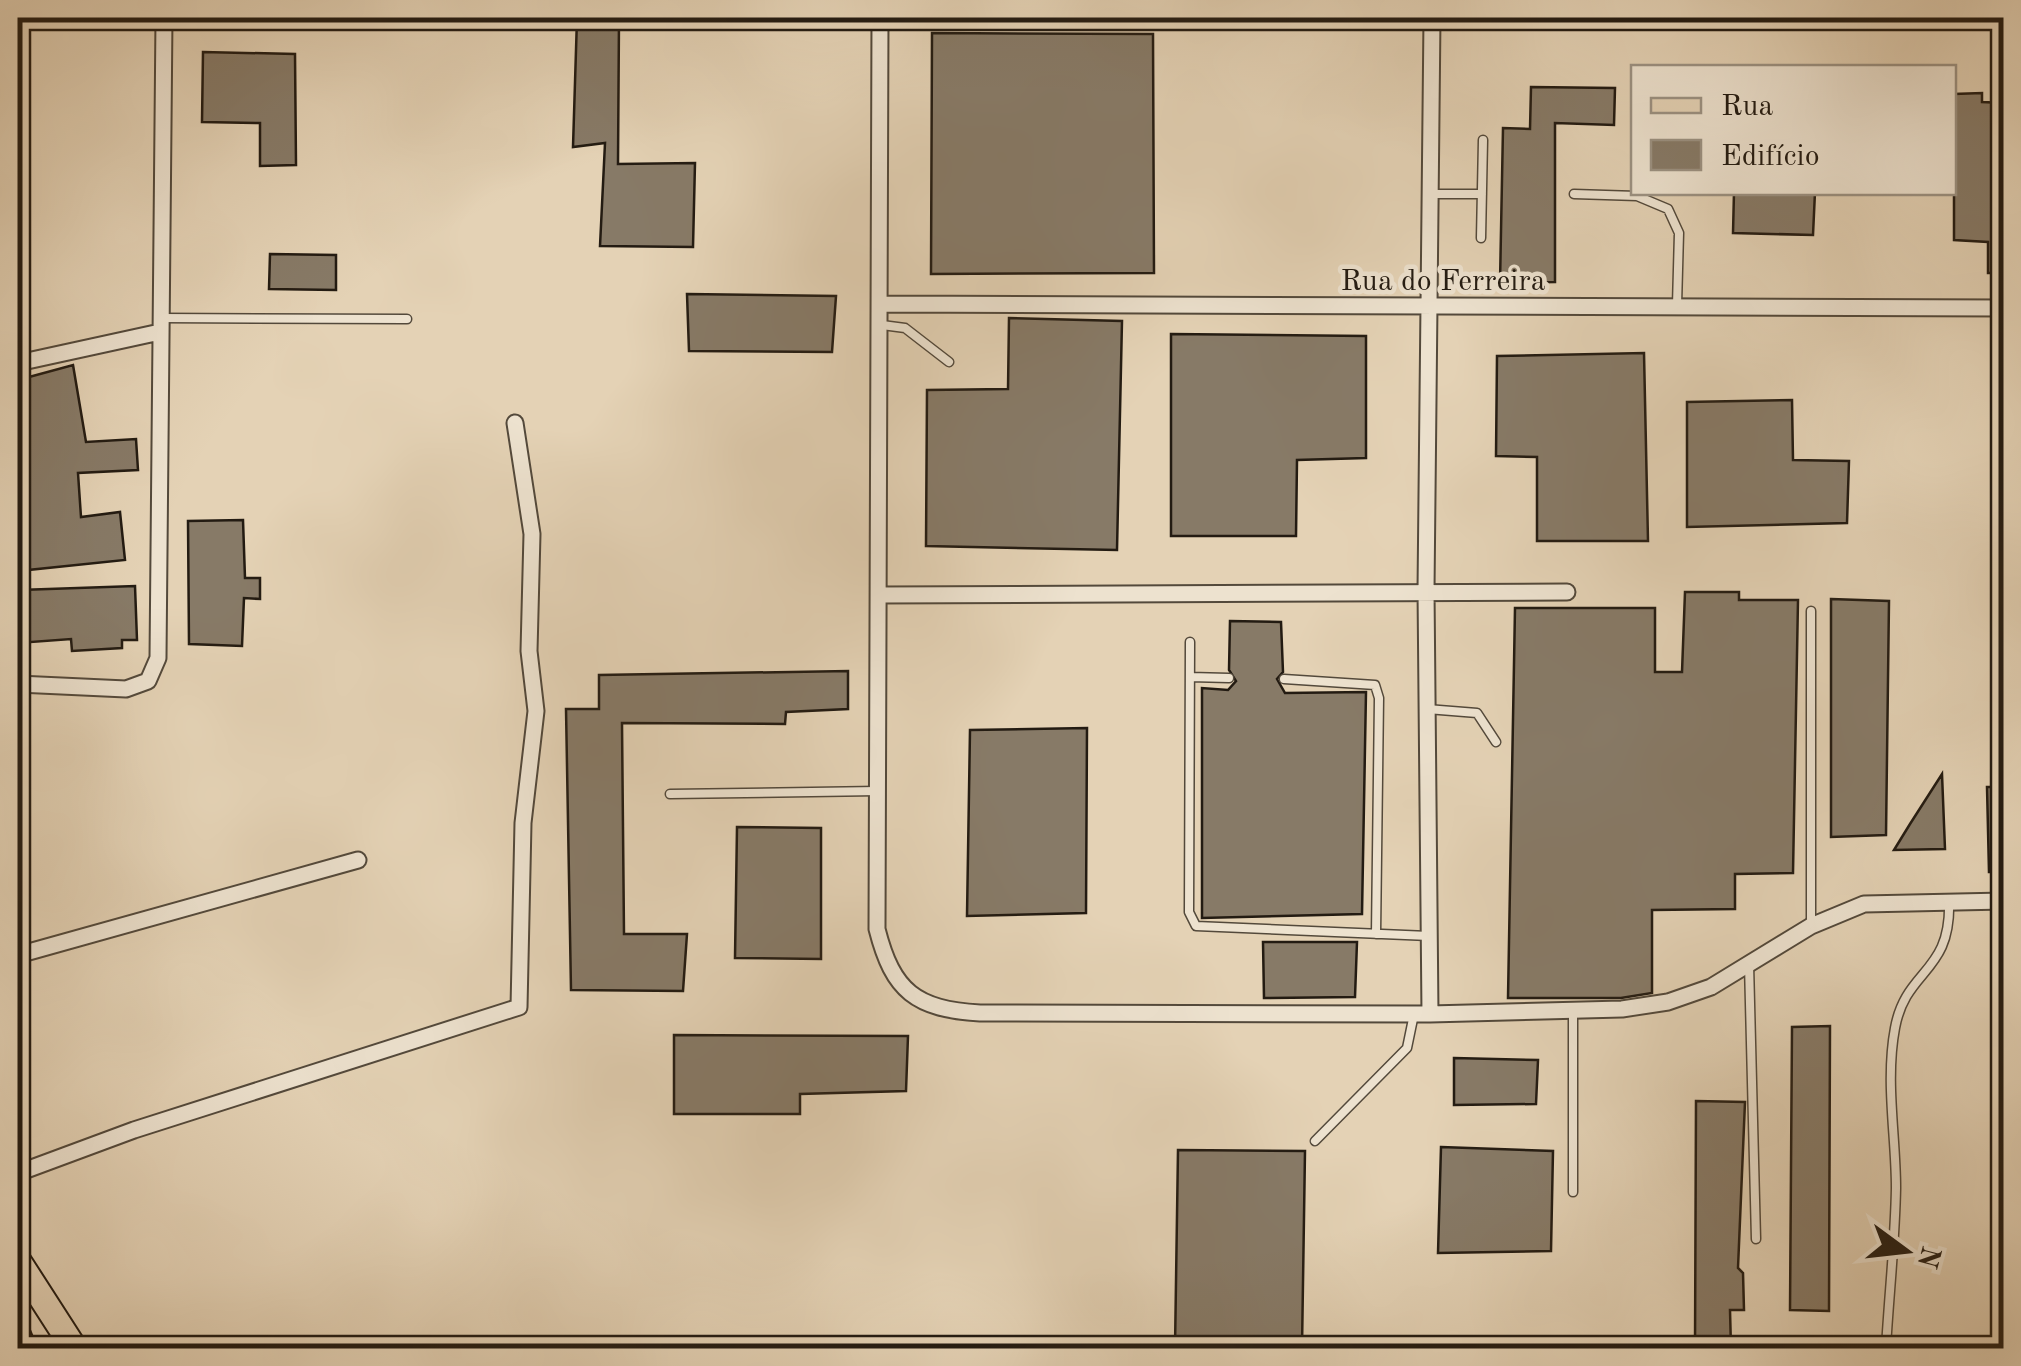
<svg xmlns="http://www.w3.org/2000/svg" width="2021" height="1366" viewBox="0 0 2021 1366" font-family="'Old Standard TT',serif">
  <rect width="100%" height="100%" fill="#e4d2b5"/>
  <filter id="stains"><feTurbulence type="fractalNoise" baseFrequency=".002" numOctaves="4"/><feColorMatrix values="0 0 0 0 .2 0 0 0 0 .09 0 0 0 0 .02 0 0 0 .5 -.17"/></filter>
  <radialGradient id="worn" r=".72"><stop offset=".6" stop-color="#630" stop-opacity="0"/><stop offset="1" stop-color="#630" stop-opacity=".3"/></radialGradient>
  <!-- building -->
  <path fill="#877a67" stroke="#231b12" stroke-width="2.5" d="M577 18H619L618 164 695 163 693 247 600 246 605 143 573 147Z
    M932 33 1153 34 1154 273 931 274Z
    M203 52 295 54 296 165 260 166V123L202 122Z
    M1531 87 1615 88 1614 125 1555 123V282L1500 283 1503 128 1530 129Z
    M1982 93V102L2004 103V273H1988V242L1954 240V94Z
    M1734 192H1815L1813 235 1733 233Z
    M270 254 336 255V290L269 289Z
    M687 294 836 296 832 352 689 351Z
    M1009 318 1122 321 1117 550 926 546 927 390 1008 389Z
    M1171 334 1366 336V458L1297 460 1296 536H1171Z
    M1644 353 1648 541H1537V457L1496 456 1497 356Z
    M73 365 86 442 136 439 138 470 78 473 81 517 120 512 125 560 18 571V380Z
    M1792 400 1793 460 1849 461 1847 523 1687 527V402Z
    M243 520 245 578H260V599L244 598 242 646 189 644 188 521Z
    M135 586 137 640H122V648L72 651 71 639 18 643 20 590Z
    M1685 592H1739V600H1798L1793 873 1735 874V909L1652 910V993L1621 998H1508L1515 608H1655V672H1682Z
    M1831 599 1889 601 1886 835 1831 837Z
    M1230 621 1281 622 1283 672 1277 679 1285 693 1366 692 1362 914 1202 918V688L1228 690 1236 681 1229 670Z
    M848 671V709L786 712 785 724 622 723 624 934H687L683 991 571 990 566 709H599V675Z
    M1087 728 1086 913 967 916 970 730Z
    M1942 774 1945 849 1894 850 1910 824Z
    M1987 787H2004V872H1989Z
    M737 827 821 828V959L735 958Z
    M1263 942H1357L1355 997 1264 998Z
    M1830 1026 1829 1311 1790 1310 1792 1027Z
    M674 1035 908 1036 906 1091 800 1094V1114H674Z
    M1454 1058 1538 1060 1536 1104 1454 1105Z
    M1696 1101 1745 1102 1738 1268 1743 1273 1744 1310H1730L1731 1348H1695Z
    M1441 1147 1553 1151 1551 1251 1438 1253Z
    M1178 1150 1305 1151 1302 1348H1175Z"/>
  <g fill="none" stroke-linecap="round" stroke-linejoin="round">
    <defs>
      <path id="lane" d="M1432 194H1482
        M1574 194 1637 196 1668 209 1679 233 1677 305
        M1481 238 1483 140
        M160 318 407 319
        M882 325 905 328 949 362
        M1811 611V926
        M1190 642 1189 912 1196 926 1429 936
        M1190 677 1229 678
        M1284 679 1375 685 1379 698 1376 934
        M1427 709 1477 713 1496 742
        M670 794 878 791
        M1749 964 1756 1239
        M1573 1010V1192
        M1315 1141 1407 1048 1414 1014
        M1886 1348C1889 1295 1895 1242 1896 1188 1896 1136 1885 1081 1895 1028 1906 968 1952 974 1949 900"/>
      <path id="street" d="M880 18 877 929C893 992 916 1009 980 1013L1430 1014 1622 1009 1668 1002 1711 987 1811 926 1864 904 2004 901
        M883 304 2004 308
        M18 363 160 332
        M880 595 1567 592
        M18 684 126 689 148 681 158 658 164 18
        M18 955 358 860
        M1430 1014 1426 590 1432 18
        M18 1173 134 1130 519 1007 523 823 536 711 529 651 532 534 515 423"/>
      <path id="primary" d="M18 1261 74 1348
        M18 1336 23 1348"/>
    </defs>
    <!-- lane casing -->
    <use href="#lane" stroke="#53493b" stroke-width="11"/>
    <!-- street casing -->
    <use href="#street" stroke="#53493b" stroke-width="19"/>
    <!-- primary casing -->
    <use href="#primary" stroke="#231b12" stroke-width="29"/>
    <!-- lane -->
    <use href="#lane" stroke="#ede2cf" stroke-width="8"/>
    <!-- street -->
    <use href="#street" stroke="#ede2cf" stroke-width="15"/>
    <!-- primary -->
    <use href="#primary" stroke="#e4d2b5" stroke-width="25"/>
  </g>
  <g text-anchor="middle" stroke-width="9" stroke-linejoin="round" paint-order="stroke">
    <!-- street labels -->
    <g font-size="30" fill="#231b12" stroke="#ede2cf">
      <text x="1443" y="290">Rua do Ferreira</text>
    </g>
  </g>
  <!-- margin -->
  <rect width="2021" height="1366" fill="none" stroke="#e4d2b5" stroke-width="60"/>
  <rect x="20" y="20" width="1981" height="1326" fill="none" stroke="#231b12" stroke-width="5"/>
  <rect x="30" y="30" width="1961" height="1306" fill="none" stroke="#231b12" stroke-width="2.5"/>
  <!-- legend -->
  <rect x="1631" y="65" width="325" height="130" fill="#ede2cf" stroke="#9c9283" stroke-width="2.5"/>
  <rect x="1651" y="98" width="50" height="15" fill="#e4d2b5" stroke="#9c9283" stroke-width="2.5"/>
  <text x="1721" y="115" font-size="30" fill="#231b12">Rua</text>
  <rect x="1651" y="140" width="50" height="30" fill="#877a67" stroke="#9c9283" stroke-width="2.5"/>
  <text x="1721" y="165" font-size="30" fill="#231b12">Edifício</text>
  <!-- north arrow -->
  <g transform="translate(1906 1251) rotate(105)" stroke="#ede2cf" stroke-width="8" paint-order="stroke">
  <path d="M0-8L18 38L0 25L-18 38Z" fill="#231b12"/>
  <text y="-15" font-size="28" font-weight="bold" text-anchor="middle" fill="#231b12">N</text>
  </g>
  <rect width="100%" height="100%" filter="url(#stains)"/>
  <rect width="100%" height="100%" fill="url(#worn)"/>
</svg>
